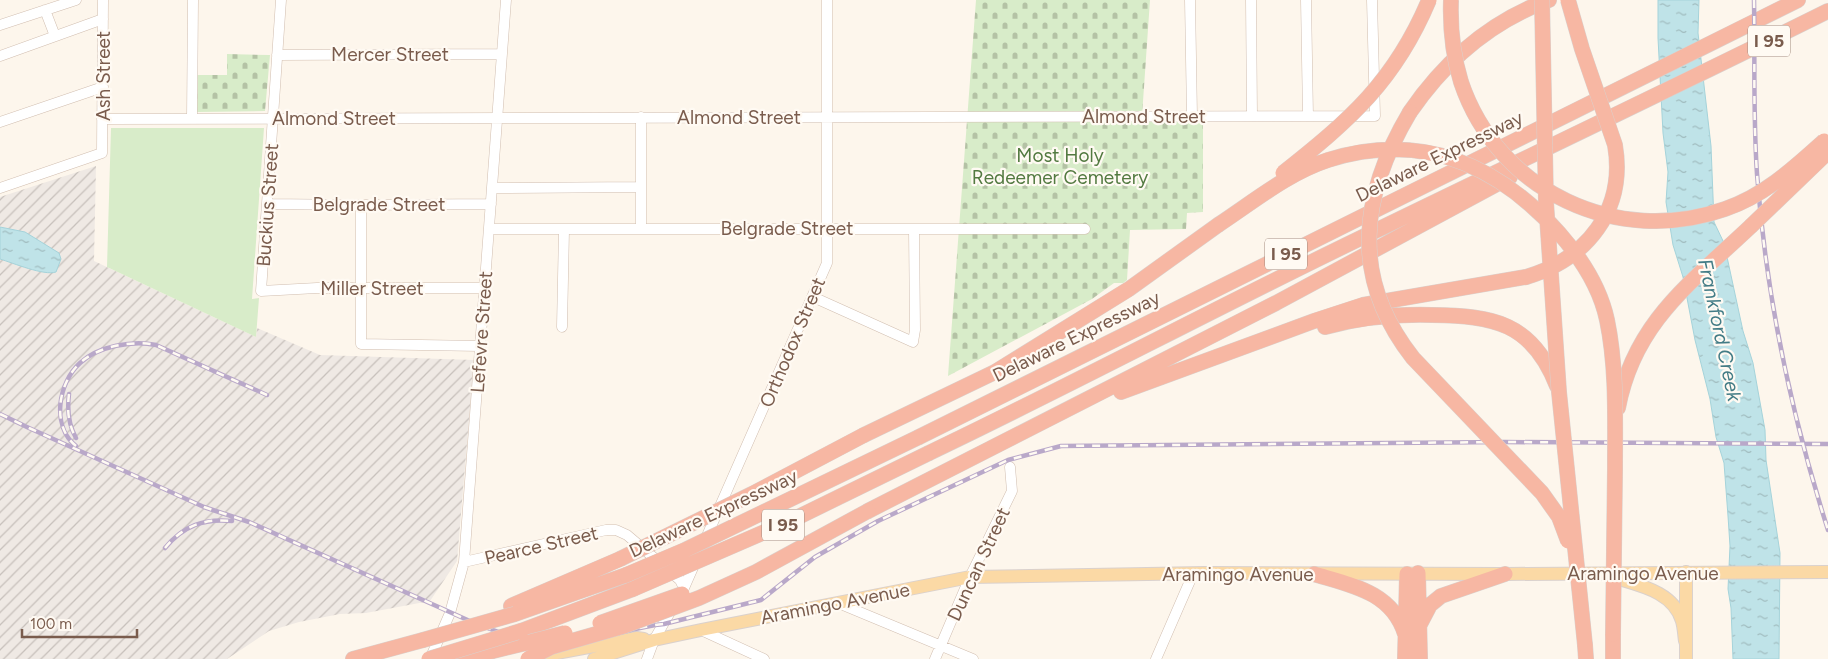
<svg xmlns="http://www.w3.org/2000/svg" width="1828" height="659" viewBox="0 0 1828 659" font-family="Figtree,sans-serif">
  <defs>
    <pattern id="industrial-furrows" width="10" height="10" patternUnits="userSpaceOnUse" patternTransform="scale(1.25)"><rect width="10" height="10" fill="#efe9e4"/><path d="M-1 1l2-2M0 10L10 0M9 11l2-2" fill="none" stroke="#c7c0bb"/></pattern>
    <pattern id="cemetery-stones" width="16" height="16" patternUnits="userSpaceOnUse" patternTransform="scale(1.25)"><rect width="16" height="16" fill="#d8ecc9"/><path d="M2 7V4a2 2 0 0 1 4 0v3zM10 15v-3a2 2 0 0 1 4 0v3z" fill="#b4c2a5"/></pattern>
    <pattern id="water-ripples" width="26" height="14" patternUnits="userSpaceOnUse" patternTransform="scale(1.25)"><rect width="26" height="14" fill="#bfe3e8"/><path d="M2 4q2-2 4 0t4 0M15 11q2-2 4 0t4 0" fill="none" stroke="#a0bbbe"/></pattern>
  </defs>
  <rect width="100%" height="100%" fill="#fdf6ec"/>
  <!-- industrial -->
  <path fill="url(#industrial-furrows)" d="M96 166 94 261 256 337 257 328 320 355 474 360 457 561 430 601 366 613 340 614 299 622 269 631 227 659H0V197Z"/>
  <!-- grass -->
  <path fill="#d8ecc9" d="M111 128H264L252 299 259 298 256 337 107 267Z"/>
  <!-- cemetery -->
  <path fill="url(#cemetery-stones)" d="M976 0H1150L1142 116H1203V212L1187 213 1186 229 1130 230 1127 280 1123 283H1114L1092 299 948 376Z
    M227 54 270 55 265 111 197 112V75H227Z"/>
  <!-- water -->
  <path fill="url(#water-ripples)" stroke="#a5d3da" d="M1658 0H1699L1698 33 1711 146 1714 222 1724 243 1743 331 1753 363 1765 430 1766 460 1780 553 1779 659H1733L1731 608 1728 589 1730 546 1728 516 1724 463 1716 437 1710 399 1695 340 1683 277 1673 245 1666 202 1668 172 1663 133 1658 38Z
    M0 227 25 232 59 253 61 259 56 272C44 276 13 263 0 259Z"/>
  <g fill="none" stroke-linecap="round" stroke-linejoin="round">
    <defs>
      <path id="minor" d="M281 0 261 291 317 288H484
        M1190 0 1192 116
        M1251 0 1252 116
        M1306 0 1308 116
        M45 10 55 36
        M0 25 76 0
        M277 55 502 54
        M0 56 103 19
        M102 119 1375 116 1372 0
        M192 119 193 0
        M0 122 103 87
        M0 188 102 153 103 0
        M492 188 641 187
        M267 204 361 205 491 204
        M361 205V344L480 346
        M641 228V117
        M490 229H1085
        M813 297 913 342 915 330 914 229
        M562 327 564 230
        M464 562 606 530H616L627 535 680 580 684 588
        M838 603 973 659
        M701 630 764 659
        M430 659 450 613 464 562 506 0
        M647 659 654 640 684 588 827 263V0
        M935 659 970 577 1012 491 1010 467
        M1156 659 1193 574"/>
      <path id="major" d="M1686 572V659
        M1609 576C1636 585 1673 590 1682 621 1684 628 1684 634 1685 641
        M541 656 637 638 644 639
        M594 659 654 640 701 630 970 577 1205 573 1505 574 1828 572"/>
      <path id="highway" d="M1410 112C1445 61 1491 21 1549 0
        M1325 327C1361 317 1395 314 1432 315 1493 316 1532 322 1557 386
        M1121 392 1314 321 1363 305 1526 277
        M1618 408C1634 322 1692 282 1751 226
        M864 435 995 372 1129 289 1218 225
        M919 437 1798 0
        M929 453C1063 389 1195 319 1330 253 1496 172 1663 93 1828 11
        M868 511 1276 303 1510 177
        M1418 573 1420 659
        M1314 574C1351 585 1392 592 1405 634
        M511 606 620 559
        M515 614 626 575
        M1419 626 1430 605 1441 596 1505 574
        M521 631 633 589
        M1585 645 1586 659
        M353 659 423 640
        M445 659 493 651 526 643
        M1405 659 1407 574
        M1613 659V634"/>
    </defs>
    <!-- minor casing -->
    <use href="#minor" stroke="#d1beb0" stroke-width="11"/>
    <!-- major casing -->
    <use href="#major" stroke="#dad1cd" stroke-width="14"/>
    <!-- highway casing -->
    <use href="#highway" stroke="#dad1cd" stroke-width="16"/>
    <!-- minor -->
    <use href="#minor" stroke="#fff" stroke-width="10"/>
    <!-- major -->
    <use href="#major" stroke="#fbd9a5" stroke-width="12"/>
    <!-- highway -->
    <use href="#highway" stroke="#f7b7a3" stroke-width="15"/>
    <defs>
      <path id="rail" d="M1754 0C1755 58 1753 116 1757 174 1766 296 1791 414 1828 530
        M69 394C67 410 68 424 76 438
        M0 414 29 428 204 507 249 522 472 622C504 635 537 646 573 642 604 639 633 627 664 624L761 600 815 557 878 521 1008 460 1061 446 1505 442 1828 444
        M76 446C51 426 58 383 80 363 98 346 133 340 156 345L267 395
        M165 548C183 526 204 518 232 521"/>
    </defs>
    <!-- rail casing -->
    <use href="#rail" stroke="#b9a8c9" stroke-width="4.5"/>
    <!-- rail -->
    <use href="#rail" stroke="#fffaf3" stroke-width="2.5" stroke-dasharray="8" stroke-linecap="butt"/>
    <defs>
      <path id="highway-bridge" d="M1451 0C1450 28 1453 56 1461 82 1498 192 1618 247 1725 209 1764 196 1794 168 1824 141
        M1542 0 1546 202 1559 392 1585 645
        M1410 112C1360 196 1350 278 1413 358L1542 493 1559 517 1568 541
        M1283 173C1350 120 1395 81 1429 0
        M1218 225C1253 202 1288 173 1328 160 1420 131 1497 164 1559 233 1581 258 1600 287 1607 320 1617 368 1615 420 1615 469 1614 524 1614 579 1613 634
        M1751 226 1828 152
        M1526 277C1587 259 1626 210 1615 145L1582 49 1568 0
        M620 559 752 494 864 435
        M626 575 685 550 919 437
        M633 589 790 521 929 453
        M600 623 682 594
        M423 640 515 614
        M526 643 565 633
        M429 659 521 631
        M528 659 551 647 624 626 699 598 756 572 868 511"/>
    </defs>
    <!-- highway-bridge casing -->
    <use href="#highway-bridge" stroke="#dad1cd" stroke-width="16" stroke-linecap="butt"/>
    <!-- highway-bridge -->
    <use href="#highway-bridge" stroke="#f7b7a3" stroke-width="15"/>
  </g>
  <g text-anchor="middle" stroke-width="4.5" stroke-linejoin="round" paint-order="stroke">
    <!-- shield labels -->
    <g fill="#fffaf3" stroke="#a28b7f" stroke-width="1">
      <rect x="1748" y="25.5" width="42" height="31" rx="4"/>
      <rect x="1265" y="238.5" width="42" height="31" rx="4"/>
      <rect x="762" y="509.5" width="42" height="31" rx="4"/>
    </g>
    <g font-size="18" font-weight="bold" fill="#7a5c4d">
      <text x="1769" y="47">I 95</text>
      <text x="1286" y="260">I 95</text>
      <text x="783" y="531">I 95</text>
    </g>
    <!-- street labels -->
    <g font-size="19" fill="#7a5c4d" stroke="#fffaf3">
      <text x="390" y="61">Mercer Street</text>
      <text transform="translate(103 76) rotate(-90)" y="7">Ash Street</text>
      <text x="1144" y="123">Almond Street</text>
      <text x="739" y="124">Almond Street</text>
      <text x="334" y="125">Almond Street</text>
      <text transform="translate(1439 156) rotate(-26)" y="7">Delaware Expressway</text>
      <text x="379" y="211">Belgrade Street</text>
      <text transform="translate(267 205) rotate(-86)" y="7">Buckius Street</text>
      <text x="787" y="235">Belgrade Street</text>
      <text x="372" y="295">Miller Street</text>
      <text transform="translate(481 332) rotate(-86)" y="7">Lefevre Street</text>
      <text transform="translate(1076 336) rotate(-26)" y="7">Delaware Expressway</text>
      <text transform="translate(792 342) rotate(-67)" y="7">Orthodox Street</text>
      <text transform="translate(713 513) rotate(-25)" y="7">Delaware Expressway</text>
      <text transform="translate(541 545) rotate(-13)" y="7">Pearce Street</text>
      <text transform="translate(978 564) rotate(-65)" y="7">Duncan Street</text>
      <text x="1643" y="580">Aramingo Avenue</text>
      <text x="1238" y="581">Aramingo Avenue</text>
      <text transform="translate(835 603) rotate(-11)" y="7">Aramingo Avenue</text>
    </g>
    <!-- park labels -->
    <g font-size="19" fill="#537a41" stroke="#fffaf3">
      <text x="1060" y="162">Most Holy<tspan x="1060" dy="22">Redeemer Cemetery</tspan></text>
    </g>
    <!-- water labels -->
    <g font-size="20" font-style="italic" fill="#437c86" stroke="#fffaf3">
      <text transform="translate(1720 330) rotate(78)" y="7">Frankford Creek</text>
    </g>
  </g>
  <!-- scale -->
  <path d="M22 629v8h115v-8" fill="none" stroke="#7a5c4d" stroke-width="2.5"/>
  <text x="30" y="629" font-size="15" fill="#7a5c4d" stroke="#fffaf3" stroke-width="4" paint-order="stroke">100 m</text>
</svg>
